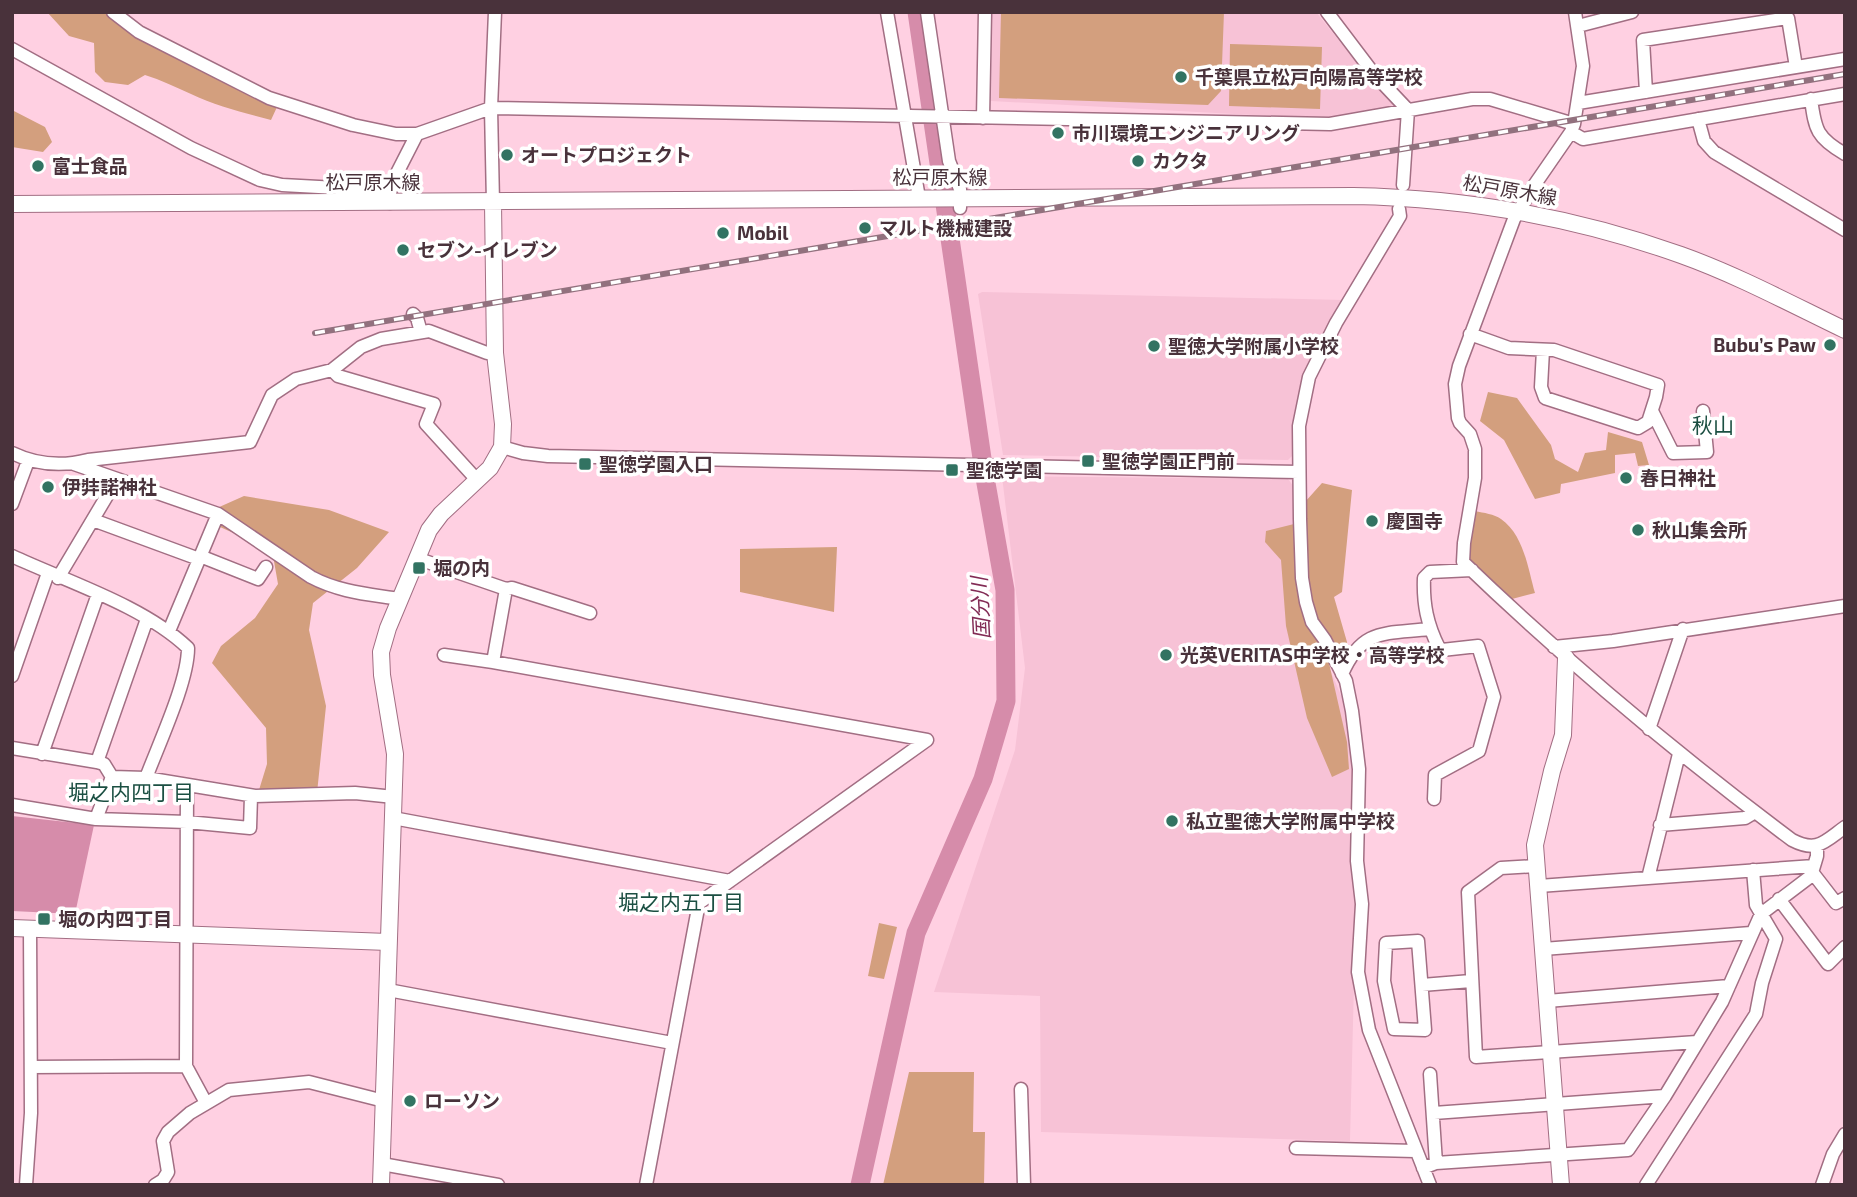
<svg xmlns="http://www.w3.org/2000/svg" width="1857" height="1197" viewBox="0 0 1857 1197" font-family="'Exo 2','Noto Sans JP',sans-serif">
  <rect width="100%" height="100%" fill="#ffd0e2"/>
  <!-- built -->
  <path fill="#f7c2d6" d="M992 12H1316L1349 53 1396 106 1328 119 991 101Z
    M982 292 1344 300 1300 392 1294 454 1288 460 1003 455 978 294Z
    M1002 476 1288 479 1294 487 1325 658 1346 707 1354 780 1352 861 1356 905 1350 1141 1041 1132 1040 996 934 992 1015 750 1025 668Z"/>
  <!-- green -->
  <path fill="#d39f7e" d="M47 12H104L190 62 277 107 271 120C244 113 216 106 191 94 175 87 161 80 145 75L128 85 105 82 95 72 94 43 69 36Z
    M1001 12H1224L1221 91 1208 105 999 98Z
    M1230 44 1322 47 1320 109 1229 106Z
    M12 110 45 127 52 142 43 152 12 147Z
    M1488 392 1517 398 1551 445 1555 459 1578 472 1585 453 1606 450 1608 432 1642 442 1649 465 1638 466 1635 453 1615 455V473L1561 484 1560 493 1535 499 1504 440 1480 421Z
    M1322 483 1352 490 1342 592 1334 597 1347 642 1346 653 1329 663 1347 742 1349 769 1332 777 1307 718 1286 626 1281 560 1265 542 1266 531 1294 524 1305 502Z
    M244 496 329 510 389 532 357 568 313 603 309 630 326 706 317 793 303 797 259 790 267 764 266 728 212 663 221 646 255 618 278 584 272 550 220 527 208 512Z
    M1475 511C1484 513 1494 514 1501 519 1524 535 1528 569 1535 593L1512 599 1469 561V540Z
    M837 547 834 612 740 592V549Z
    M879 923 897 927 884 979 868 976Z
    M909 1072H974L973 1132H985L984 1185H883Z"/>
  <!-- water -->
  <path fill="#d68caa" d="M12 816 94 825 75 914 12 911Z"/>
  <g fill="none" stroke-linecap="round" stroke-linejoin="round">
    <!-- river -->
    <path stroke="#d68caa" stroke-width="19" d="M860 1185 916 933 983 779 1006 701 1005 590 984 472 917 12"/>
    <defs>
      <path id="street" d="M113 12 139 32 269 98 353 125 396 134H417L491 108 1330 124 1472 99H1490L1574 124
        M887 12 919 198
        M927 12 949 161 960 189V208
        M1327 12 1374 74 1408 110 1403 185
        M1575 12 1583 66 1574 124 1571 132 1533 187 1514 219 1459 366 1455 384 1458 418 1460 423 1470 434 1475 449V478L1464 543 1463 562C1567 662 1677 754 1792 840 1817 853 1824 842 1845 827
        M1578 26 1632 12
        M12 49 191 148 260 180 282 185 374 190 390 193V203
        M1646 92 1643 40 1788 18 1796 67
        M1811 99C1815 130 1817 138 1845 154
        M1578 103 1845 59
        M983 118 985 12
        M1698 119 1704 141 1714 152 1845 230
        M1571 132 1583 139 1845 94
        M390 193 394 179 417 134
        M493 203 491 108 495 12
        M1399 209 1400 216 1336 323 1309 377 1299 426 1300 519 1302 578 1306 602 1312 622 1325 640 1346 681 1352 711 1359 769 1357 861 1362 904 1358 972 1369 1030 1430 1185
        M413 314 417 318 421 332
        M1470 334 1509 348 1554 350 1658 385 1656 397 1648 422 1638 428 1545 398 1541 387 1543 350
        M332 370 338 376 434 404 426 424 477 480
        M1652 411 1673 453 1707 452 1703 411
        M502 447 523 453 548 456 1299 472
        M12 453C37 465 61 467 88 460L250 442 272 395 296 379 332 370 361 347 381 339 429 331 487 353H495
        M74 464 218 514 311 577C339 592 368 594 399 599
        M12 504 28 461
        M93 520 199 559
        M12 556C68 582 144 606 188 648 188 682 159 743 146 778
        M200 556 258 579 266 567
        M416 558 506 589 512 588 590 613
        M58 578 117 479
        M169 631 218 514
        M1554 647 1613 641 1845 606
        M444 655 493 662 927 740
        M493 662 506 589
        M1342 674C1362 628 1385 634 1429 629
        M12 676 48 573
        M1649 729 1683 629
        M12 748 97 762 104 764 112 777
        M42 754 98 594
        M1679 754 1648 878 1814 866
        M97 762 147 619
        M112 777 146 778 255 796 355 793 394 797
        M187 785 186 1066 206 1103
        M1434 799 1435 775 1479 751 1494 697 1478 646 1442 650 1439 648C1427 624 1423 604 1424 578L1430 572 1472 570
        M12 805 96 819 112 777
        M393 818 730 881
        M96 819 187 822 250 828 251 796
        M1660 825 1745 818 1755 812
        M1537 866 1501 868 1468 892 1476 1057 1697 1042
        M1812 872 1836 903 1845 898
        M1539 886 1648 878
        M1779 899 1828 964 1845 947
        M1418 941 1425 1030 1394 1029 1384 981 1386 943Z
        M1543 949 1751 933
        M1422 985 1471 981
        M388 990 672 1043
        M1547 1001 1729 986
        M31 1067 186 1066
        M1430 1074 1436 1163
        M1021 1089 1024 1185
        M1434 1113 1665 1096
        M1296 1148 1415 1151
        M382 1164 498 1185
        M1423 1168 1436 1163 1628 1150 1665 1096 1722 1002 1761 914 1811 876 1817 856V847
        M26 1185 31 1113 30 929
        M155 1185 163 1180 168 1172 163 1141 168 1132 190 1113 229 1090 309 1082 384 1101
        M646 1185 699 903 927 740
        M1646 1185 1756 1014 1762 983 1776 939 1756 905 1753 870
        M1822 1185 1833 1154 1845 1134"/>
      <path id="secondary" d="M12 204 1353 196C1465 198 1575 217 1681 255 1737 275 1791 304 1845 330
        M12 928 388 942
        M381 1185 395 754 382 675 381 652 388 628 429 530 441 514 490 468 502 447 503 424 495 353 493 203
        M1561 1185 1535 845 1552 771 1563 735 1566 658"/>
    </defs>
    <!-- street casing -->
    <use href="#street" stroke="#a26e83" stroke-width="15"/>
    <!-- secondary casing -->
    <use href="#secondary" stroke="#a26e83" stroke-width="18"/>
    <!-- street -->
    <use href="#street" stroke="#fff" stroke-width="12"/>
    <!-- secondary -->
    <use href="#secondary" stroke="#fff" stroke-width="16"/>
    <defs>
      <path id="rail" d="M315 333 1845 74"/>
    </defs>
    <!-- rail casing -->
    <use href="#rail" stroke="#92717e" stroke-width="6"/>
    <!-- rail -->
    <use href="#rail" stroke="#fff" stroke-width="3.5" stroke-dasharray="10" stroke-linecap="butt"/>
  </g>
  <!-- markers -->
  <g fill="#327362" stroke="#fff" stroke-width="2.5">
    <circle cx="1181" cy="77" r="7"/>
    <circle cx="1058" cy="133" r="7"/>
    <circle cx="507" cy="155" r="7"/>
    <circle cx="1138" cy="161" r="7"/>
    <circle cx="38" cy="166" r="7"/>
    <circle cx="865" cy="228" r="7"/>
    <circle cx="723" cy="233" r="7"/>
    <circle cx="403" cy="250" r="7"/>
    <circle cx="1830" cy="345" r="7"/>
    <circle cx="1154" cy="346" r="7"/>
    <rect x="1081" y="454" width="14" height="14" rx="3.5"/>
    <rect x="578" y="457" width="14" height="14" rx="3.5"/>
    <rect x="945" y="463" width="14" height="14" rx="3.5"/>
    <circle cx="1626" cy="478" r="7"/>
    <circle cx="48" cy="487" r="7"/>
    <circle cx="1372" cy="521" r="7"/>
    <circle cx="1638" cy="530" r="7"/>
    <rect x="412" y="561" width="14" height="14" rx="3.5"/>
    <circle cx="1166" cy="655" r="7"/>
    <circle cx="1172" cy="821" r="7"/>
    <rect x="37" y="912" width="14" height="14" rx="3.5"/>
    <circle cx="410" cy="1101" r="7"/>
  </g>
  <g text-anchor="middle" stroke-width="7" stroke-linejoin="round" paint-order="stroke">
    <!-- poi labels -->
    <g font-size="19" font-weight="bold" fill="#49323b" stroke="#fff" text-anchor="start">
      <text x="1195" y="84">千葉県立松戸向陽高等学校</text>
      <text x="1072" y="140">市川環境エンジニアリング</text>
      <text x="521" y="162">オートプロジェクト</text>
      <text x="1152" y="168">カクタ</text>
      <text x="52" y="173">富士食品</text>
      <text x="879" y="235">マルト機械建設</text>
      <text x="737" y="240">Mobil</text>
      <text x="417" y="257">セブン-イレブン</text>
      <text x="1816" y="352" text-anchor="end">Bubu’s Paw</text>
      <text x="1168" y="353">聖徳大学附属小学校</text>
      <text x="1102" y="468">聖徳学園正門前</text>
      <text x="599" y="471">聖徳学園入口</text>
      <text x="966" y="477">聖徳学園</text>
      <text x="1640" y="485">春日神社</text>
      <text x="62" y="494">伊弉諾神社</text>
      <text x="1386" y="528">慶国寺</text>
      <text x="1652" y="537">秋山集会所</text>
      <text x="433" y="575">堀の内</text>
      <text x="1180" y="662">光英VERITAS中学校・高等学校</text>
      <text x="1186" y="828">私立聖徳大学附属中学校</text>
      <text x="58" y="926">堀の内四丁目</text>
      <text x="424" y="1108">ローソン</text>
    </g>
    <!-- street labels -->
    <g font-size="19" fill="#49323b" stroke="#fff">
      <text x="940" y="184">松戸原木線</text>
      <text x="373" y="189">松戸原木線</text>
      <text transform="translate(1510 190) rotate(10)" y="7">松戸原木線</text>
    </g>
    <!-- neighbourhood labels -->
    <g font-size="21" fill="#1b4f42" stroke="#fff">
      <text x="1713" y="433">秋山</text>
      <text x="131" y="800">堀之内四丁目</text>
      <text x="681" y="910">堀之内五丁目</text>
    </g>
    <!-- water labels -->
    <g font-size="21" font-style="italic" fill="#822b55" stroke="#fff">
      <text transform="translate(981 608) rotate(-93)" y="7">国分川</text>
    </g>
  </g>
  <!-- border -->
  <rect width="1857" height="1197" fill="none" stroke="#49323b" stroke-width="28"/>
</svg>
